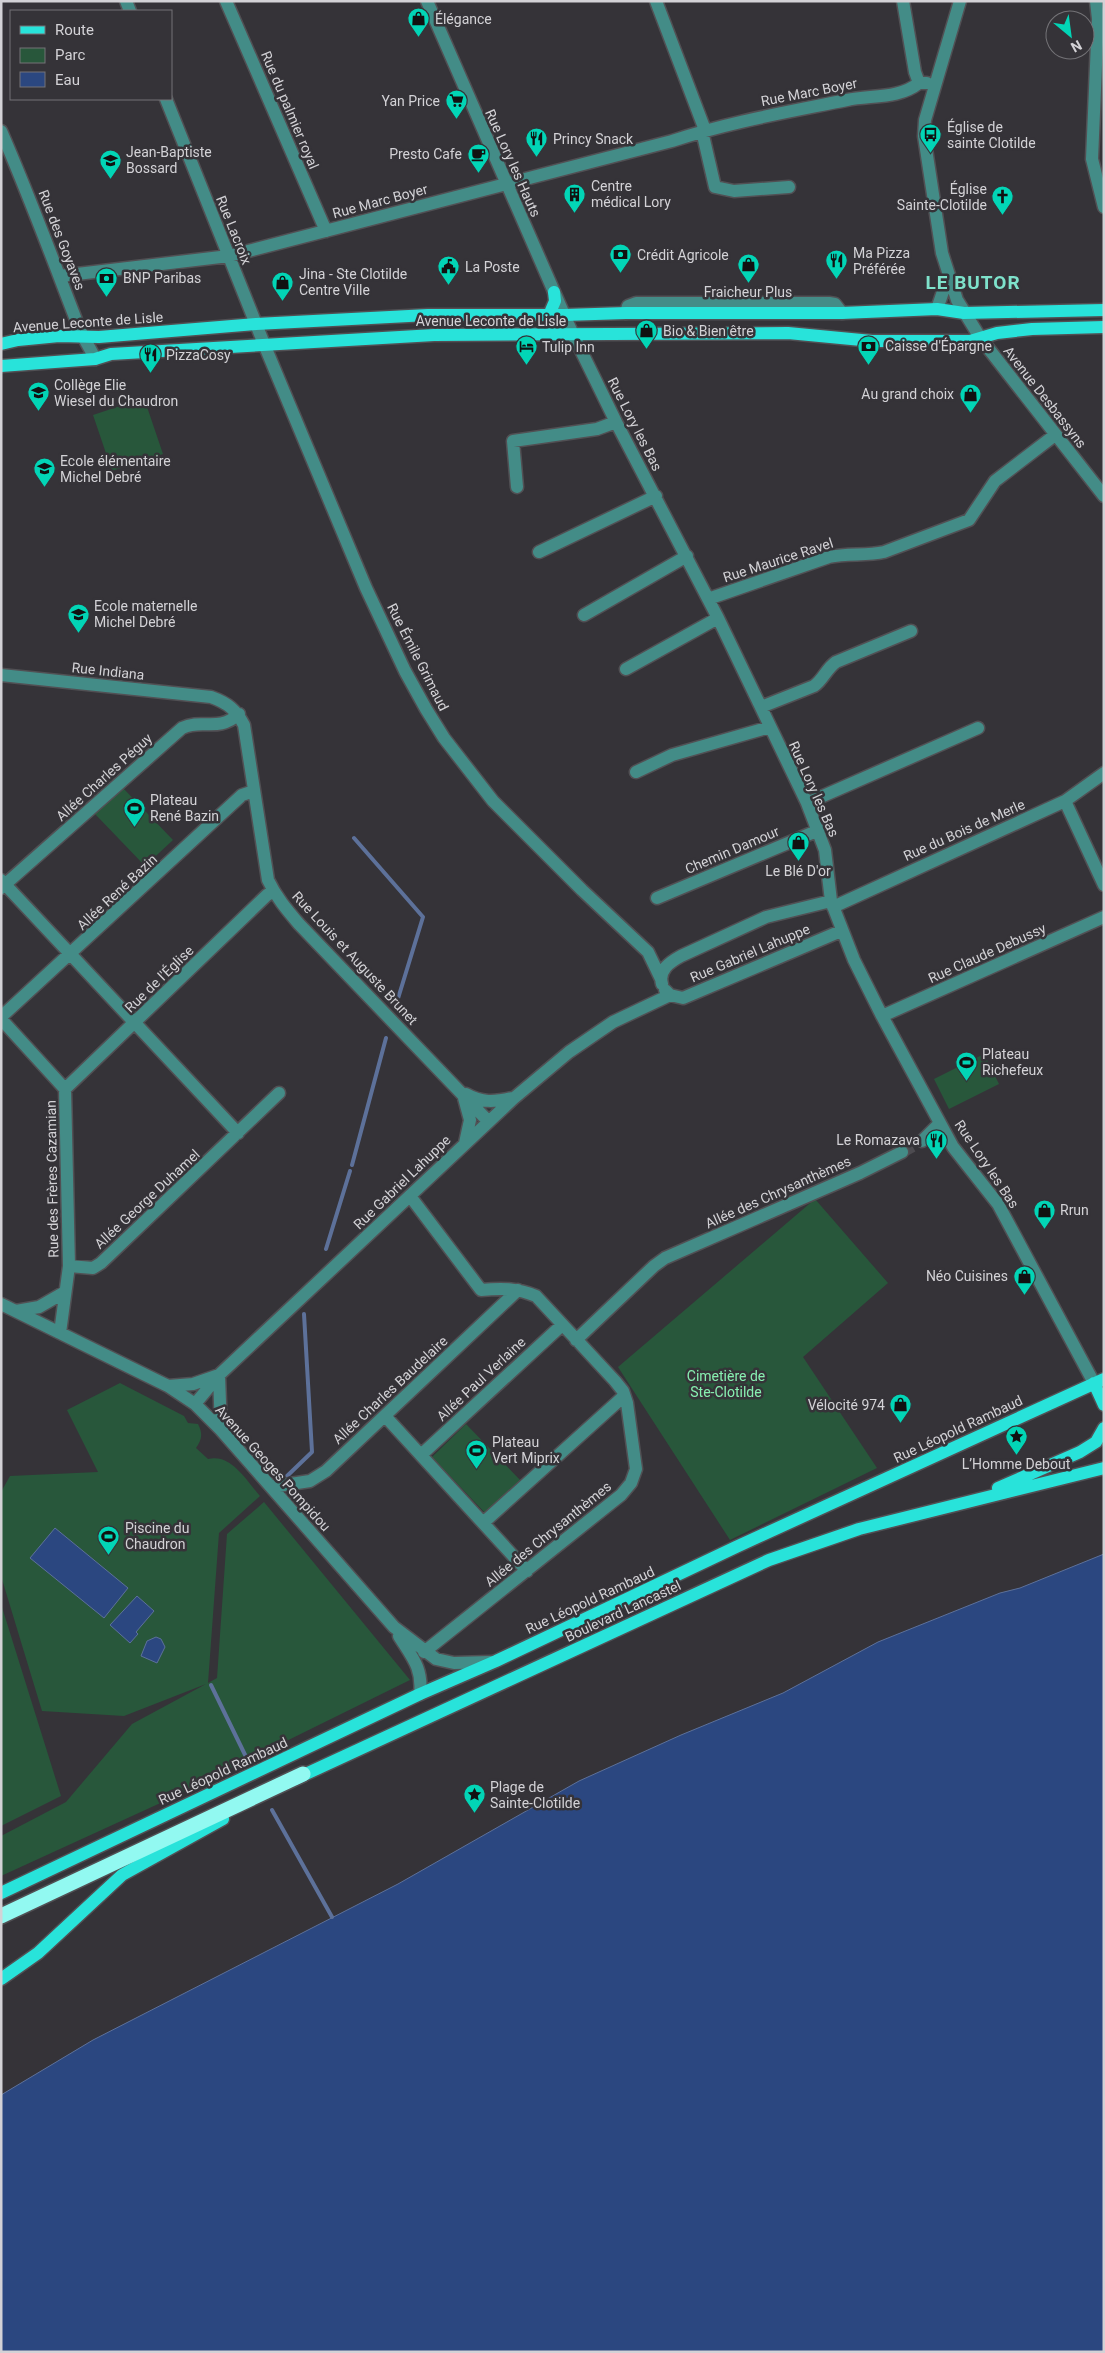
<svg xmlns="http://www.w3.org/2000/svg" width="1105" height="2353" viewBox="0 0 1105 2353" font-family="Roboto,sans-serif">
  <rect width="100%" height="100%" fill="#353338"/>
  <!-- green -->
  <path fill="#28573b" d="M144 398 163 454 112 471 93 415Z
    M123 788 173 840 145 866 95 814Z
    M984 1054 999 1084 949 1109 934 1079Z
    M815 1199 888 1283 803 1357 877 1468 730 1540 618 1367Z
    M120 1383 184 1416 188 1423 198 1424C203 1434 202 1439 196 1448L208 1459C231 1453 246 1480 260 1496L219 1533 208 1683 217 1678 227 1534 264 1502 410 1680 167 1800 1 1876V1836L66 1802 132 1724 206 1684 124 1716 42 1711 1 1576V1492L10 1476 98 1472 67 1410Z
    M466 1424 521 1481 486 1514 432 1457Z
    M1 1604 61 1796 1 1826Z"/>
  <!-- water -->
  <path fill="#2b4780" stroke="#5d719a" d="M55 1528 128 1588 104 1618 30 1558Z
    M1104 1554V2352H1V2095L93 2040 398 1884 579 1781 681 1735 783 1693 878 1642 1000 1593 1020 1588Z
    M137 1596 154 1611 136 1632 138 1634 130 1643 110 1625Z
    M156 1637 161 1639 165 1647 157 1663 141 1656 147 1641Z"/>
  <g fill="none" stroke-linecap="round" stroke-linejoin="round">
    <!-- stream -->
    <path stroke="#5d719a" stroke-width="4" d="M354 838 423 917 396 1005
      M352 1165 386 1038
      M326 1249 350 1171
      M286 1477 312 1452 304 1314
      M211 1685 250 1765
      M272 1810 332 1917"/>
    <!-- minor-tunnel -->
    <path stroke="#4d4b50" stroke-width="12" stroke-dasharray="12 6" stroke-linecap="butt" d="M902 1152 922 1141"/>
    <defs>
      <path id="minor" d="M126 1 130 11
        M226 1 326 231
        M427 1 569 326 616 422 718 618 807 803 825 850 831 901 854 960 882 1016 953 1147 998 1204 1094 1383
        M656 1 705 130
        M903 1 915 72 919 83H927
        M960 1 925 120 924 136 942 253 957 300 981 339 1104 496
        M1096 1 1098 19 1092 159 1104 207
        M166 99 264 344 366 588 405 671 426 709 444 738 493 801 582 890 648 952 661 979
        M1 131C29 195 53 260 78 325 82 337 90 347 95 359
        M702 131 715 187 734 191 789 187
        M60 276 229 256 672 141C729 122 788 112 847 100 872 95 899 99 919 83
        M937 309 948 277
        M626 313 628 306 636 303H829L835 304 842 313
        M517 487 513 441 597 429 616 422
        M539 552 656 496
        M708 599 829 557C848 553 866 556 884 552L969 520 995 481 1055 435
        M584 615 687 556
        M626 669 718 618
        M1 675 211 697C228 703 236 710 244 725L268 880C276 897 287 910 299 924L488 1121
        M761 707 814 686C823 680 826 669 836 662L911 631
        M636 772 672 755 770 727
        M1065 801 1104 885
        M807 803 978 728
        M1 880 238 1133
        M1 888 182 728C203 718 217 733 239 714
        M657 898 819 830
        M833 907 1065 801 1104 773
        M662 984C658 970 670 962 681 956L766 917 831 901
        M665 990 670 995 683 998 841 931
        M882 1016 1104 917
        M1 1017 242 795 254 791
        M1 1019 65 1089 69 1266 60 1333
        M65 1089 267 895 274 891
        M466 1094C482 1103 494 1102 512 1098
        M464 1098 470 1120 465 1143
        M922 1141 940 1123
        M410 1196 481 1290C501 1288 517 1288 536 1296L615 1381 623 1391 627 1403 636 1469 631 1483 621 1495 424 1652
        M69 1266 93 1268 101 1263 279 1093
        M1 1304 168 1386 195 1404 221 1430 394 1627 436 1659 454 1663 490 1662
        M16 1311 39 1307 65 1292
        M576 1340 654 1266 665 1258 860 1173 902 1152
        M168 1386 193 1384 219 1375 221 1430
        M195 1404 219 1375 514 1098 569 1052 613 1022 670 995
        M385 1416 527 1571
        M421 1455 562 1325
        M271 1487 310 1481 326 1471 518 1290
        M483 1523 624 1396
        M399 1636C412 1657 423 1668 420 1694"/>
      <path id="major" d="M549 315 555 301 554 292
        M1 344 18 340 59 336 99 337 256 324 428 315H564L626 313H842L937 309 964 313 1104 310
        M1 366 95 359 111 354 434 335 788 333 872 341H970L997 333 1032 329 1104 327
        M1094 1383 1104 1405
        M998 1488 1080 1452 1096 1442 1104 1428
        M295 1779 769 1560 859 1529 1104 1468
        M1 1893 420 1694 496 1661 736 1547 1104 1379
        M1 1979 38 1953 122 1875 223 1819"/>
      <path id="highway" d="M1 1916 303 1774"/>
    </defs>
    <!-- minor casing -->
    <use href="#minor" stroke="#515054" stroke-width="15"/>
    <!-- major casing -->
    <use href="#major" stroke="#515054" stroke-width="15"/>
    <!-- highway casing -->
    <use href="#highway" stroke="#515054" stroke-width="18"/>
    <!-- minor -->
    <use href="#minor" stroke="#438c87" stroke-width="12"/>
    <!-- major -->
    <use href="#major" stroke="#28e3da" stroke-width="12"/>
    <!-- highway -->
    <use href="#highway" stroke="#92f9f1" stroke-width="15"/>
  </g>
  <!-- icons -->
  <defs>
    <symbol id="shop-pin" viewBox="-11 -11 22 30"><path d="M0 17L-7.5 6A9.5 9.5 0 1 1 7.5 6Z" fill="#02d5b6" stroke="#353338"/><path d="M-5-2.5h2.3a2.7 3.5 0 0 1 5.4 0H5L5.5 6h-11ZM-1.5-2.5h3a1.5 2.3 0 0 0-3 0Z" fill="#111"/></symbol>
    <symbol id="supermarket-pin" viewBox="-11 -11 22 30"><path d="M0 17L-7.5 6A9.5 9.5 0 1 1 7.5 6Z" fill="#02d5b6" stroke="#353338"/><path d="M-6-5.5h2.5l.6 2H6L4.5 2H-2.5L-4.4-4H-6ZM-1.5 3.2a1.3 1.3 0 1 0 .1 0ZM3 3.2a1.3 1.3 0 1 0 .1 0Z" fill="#111"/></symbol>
    <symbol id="bus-pin" viewBox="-11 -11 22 30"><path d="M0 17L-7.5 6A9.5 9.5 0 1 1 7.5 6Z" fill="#02d5b6" stroke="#353338"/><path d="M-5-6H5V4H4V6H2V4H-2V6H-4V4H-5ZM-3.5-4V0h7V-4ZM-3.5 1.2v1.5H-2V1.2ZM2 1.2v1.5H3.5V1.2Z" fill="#111"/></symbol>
    <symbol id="restaurant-pin" viewBox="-11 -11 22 30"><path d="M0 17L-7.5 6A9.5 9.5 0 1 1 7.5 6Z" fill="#02d5b6" stroke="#353338"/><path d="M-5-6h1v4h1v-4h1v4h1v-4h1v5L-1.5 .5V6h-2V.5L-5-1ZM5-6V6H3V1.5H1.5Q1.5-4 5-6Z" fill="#111"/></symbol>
    <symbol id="cafe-pin" viewBox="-11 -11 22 30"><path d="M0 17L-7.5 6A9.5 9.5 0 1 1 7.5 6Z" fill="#02d5b6" stroke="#353338"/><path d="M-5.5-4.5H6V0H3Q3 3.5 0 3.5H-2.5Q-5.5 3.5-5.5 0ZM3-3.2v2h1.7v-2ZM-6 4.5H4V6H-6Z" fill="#111"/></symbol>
    <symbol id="school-pin" viewBox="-11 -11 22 30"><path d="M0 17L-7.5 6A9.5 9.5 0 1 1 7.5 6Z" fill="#02d5b6" stroke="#353338"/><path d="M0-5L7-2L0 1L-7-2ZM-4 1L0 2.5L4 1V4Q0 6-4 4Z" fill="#111"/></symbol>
    <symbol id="building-pin" viewBox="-11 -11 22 30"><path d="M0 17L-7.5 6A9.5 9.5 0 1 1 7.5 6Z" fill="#02d5b6" stroke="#353338"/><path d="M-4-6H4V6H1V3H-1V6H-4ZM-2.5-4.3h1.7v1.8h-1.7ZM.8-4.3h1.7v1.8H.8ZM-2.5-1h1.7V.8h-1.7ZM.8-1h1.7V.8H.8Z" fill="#111"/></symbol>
    <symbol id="church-pin" viewBox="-11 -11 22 30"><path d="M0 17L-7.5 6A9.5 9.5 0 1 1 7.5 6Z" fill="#02d5b6" stroke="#353338"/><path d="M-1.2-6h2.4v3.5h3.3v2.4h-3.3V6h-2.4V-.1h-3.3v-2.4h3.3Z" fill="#111"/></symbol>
    <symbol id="bank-pin" viewBox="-11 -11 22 30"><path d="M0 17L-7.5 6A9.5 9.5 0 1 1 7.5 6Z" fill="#02d5b6" stroke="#353338"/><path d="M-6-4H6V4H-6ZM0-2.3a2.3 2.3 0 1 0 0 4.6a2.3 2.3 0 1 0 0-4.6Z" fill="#111"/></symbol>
    <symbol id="civic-pin" viewBox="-11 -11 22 30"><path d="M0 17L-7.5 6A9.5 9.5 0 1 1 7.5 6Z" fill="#02d5b6" stroke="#353338"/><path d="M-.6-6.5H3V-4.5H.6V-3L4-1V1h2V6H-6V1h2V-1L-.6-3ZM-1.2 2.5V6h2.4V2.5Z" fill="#111"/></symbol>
    <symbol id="hotel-pin" viewBox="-11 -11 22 30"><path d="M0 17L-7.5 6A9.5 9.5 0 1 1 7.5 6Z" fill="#02d5b6" stroke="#353338"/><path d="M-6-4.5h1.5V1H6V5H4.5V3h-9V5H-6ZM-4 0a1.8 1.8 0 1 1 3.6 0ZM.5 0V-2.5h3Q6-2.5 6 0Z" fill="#111"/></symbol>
    <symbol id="stadium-pin" viewBox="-11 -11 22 30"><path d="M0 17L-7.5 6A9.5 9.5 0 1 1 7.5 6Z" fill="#02d5b6" stroke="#353338"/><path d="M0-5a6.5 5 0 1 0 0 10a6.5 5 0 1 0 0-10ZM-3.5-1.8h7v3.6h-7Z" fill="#111"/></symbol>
    <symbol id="sight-pin" viewBox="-11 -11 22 30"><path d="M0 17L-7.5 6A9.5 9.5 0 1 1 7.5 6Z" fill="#02d5b6" stroke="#353338"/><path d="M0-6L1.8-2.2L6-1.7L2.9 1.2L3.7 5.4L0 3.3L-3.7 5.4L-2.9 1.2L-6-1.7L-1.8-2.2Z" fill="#111"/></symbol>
  </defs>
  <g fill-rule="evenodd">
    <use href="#shop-pin" x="406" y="6" width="25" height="34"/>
    <use href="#supermarket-pin" x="444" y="88" width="25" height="34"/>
    <use href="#bus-pin" x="918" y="122" width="25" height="34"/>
    <use href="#restaurant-pin" x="524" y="126" width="25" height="34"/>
    <use href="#cafe-pin" x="466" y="142" width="25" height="34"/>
    <use href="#school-pin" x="98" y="148" width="25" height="34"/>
    <use href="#building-pin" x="562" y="182" width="25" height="34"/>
    <use href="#church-pin" x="990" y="184" width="25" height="34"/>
    <use href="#bank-pin" x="608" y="242" width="25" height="34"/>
    <use href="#restaurant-pin" x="824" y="248" width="25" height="34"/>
    <use href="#shop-pin" x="736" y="252" width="25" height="34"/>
    <use href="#civic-pin" x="436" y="254" width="25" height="34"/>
    <use href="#bank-pin" x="94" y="266" width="25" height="34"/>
    <use href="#shop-pin" x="270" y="270" width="25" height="34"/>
    <use href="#shop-pin" x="634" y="318" width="25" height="34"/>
    <use href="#bank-pin" x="856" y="334" width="25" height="34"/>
    <use href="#hotel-pin" x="514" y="334" width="25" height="34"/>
    <use href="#restaurant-pin" x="138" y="342" width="25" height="34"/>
    <use href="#school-pin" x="26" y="380" width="25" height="34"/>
    <use href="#shop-pin" x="958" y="382" width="25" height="34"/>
    <use href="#school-pin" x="32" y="456" width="25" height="34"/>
    <use href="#school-pin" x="66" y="602" width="25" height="34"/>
    <use href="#stadium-pin" x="122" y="796" width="25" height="34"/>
    <use href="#shop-pin" x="786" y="830" width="25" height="34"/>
    <use href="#stadium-pin" x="954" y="1050" width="25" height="34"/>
    <use href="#restaurant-pin" x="924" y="1128" width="25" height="34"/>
    <use href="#shop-pin" x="1032" y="1198" width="25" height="34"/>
    <use href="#shop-pin" x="1012" y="1264" width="25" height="34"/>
    <use href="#shop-pin" x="888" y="1392" width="25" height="34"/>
    <use href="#sight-pin" x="1004" y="1424" width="25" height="34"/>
    <use href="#stadium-pin" x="464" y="1438" width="25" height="34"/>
    <use href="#stadium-pin" x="96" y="1524" width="25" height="34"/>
    <use href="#sight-pin" x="462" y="1782" width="25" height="34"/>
  </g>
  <g text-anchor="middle" stroke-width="5" stroke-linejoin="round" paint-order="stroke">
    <!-- poi labels -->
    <g font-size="14" fill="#d3d2d6" stroke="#353338" text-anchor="start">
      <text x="435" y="24">Élégance</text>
      <text x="440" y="106" text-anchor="end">Yan Price</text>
      <text x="947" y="132">Église de<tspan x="947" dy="16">sainte Clotilde</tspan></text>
      <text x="553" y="144">Princy Snack</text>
      <text x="126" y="157">Jean-Baptiste<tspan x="126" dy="16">Bossard</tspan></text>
      <text x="462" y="159" text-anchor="end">Presto Cafe</text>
      <text x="591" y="191">Centre<tspan x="591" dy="16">médical Lory</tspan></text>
      <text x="987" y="194" text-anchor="end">Église<tspan x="987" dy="16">Sainte-Clotilde</tspan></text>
      <text x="853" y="258">Ma Pizza<tspan x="853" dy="16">Préférée</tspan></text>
      <text x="637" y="260">Crédit Agricole</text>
      <text x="465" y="272">La Poste</text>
      <text x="299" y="279">Jina - Ste Clotilde<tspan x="299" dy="16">Centre Ville</tspan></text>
      <text x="123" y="283">BNP Paribas</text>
      <text x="748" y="297" text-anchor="middle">Fraicheur Plus</text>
      <text x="663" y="336">Bio &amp; Bien être</text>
      <text x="885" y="351">Caisse d'Épargne</text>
      <text x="542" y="352">Tulip Inn</text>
      <text x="166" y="360">PizzaCosy</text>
      <text x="54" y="390">Collège Elie<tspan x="54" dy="16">Wiesel du Chaudron</tspan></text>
      <text x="954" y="399" text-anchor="end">Au grand choix</text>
      <text x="60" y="466">Ecole élémentaire<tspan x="60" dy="16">Michel Debré</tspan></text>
      <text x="94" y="611">Ecole maternelle<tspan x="94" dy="16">Michel Debré</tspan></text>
      <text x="150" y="805">Plateau<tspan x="150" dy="16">René Bazin</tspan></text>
      <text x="798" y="876" text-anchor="middle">Le Blé D'or</text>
      <text x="982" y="1059">Plateau<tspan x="982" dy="16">Richefeux</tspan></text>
      <text x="920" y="1145" text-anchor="end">Le Romazava</text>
      <text x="1060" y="1215">Rrun</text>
      <text x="1008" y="1281" text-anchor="end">Néo Cuisines</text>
      <text x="885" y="1410" text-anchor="end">Vélocité 974</text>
      <text x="492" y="1447">Plateau<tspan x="492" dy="16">Vert Miprix</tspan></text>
      <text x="1016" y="1469" text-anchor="middle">L’Homme Debout</text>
      <text x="125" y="1533">Piscine du<tspan x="125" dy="16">Chaudron</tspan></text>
      <text x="490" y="1792">Plage de<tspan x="490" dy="16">Sainte-Clotilde</tspan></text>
    </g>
    <!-- street labels -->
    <g font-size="14" fill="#d3d2d6" stroke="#353338">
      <text transform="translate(809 92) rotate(-11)" y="5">Rue Marc Boyer</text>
      <text transform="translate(290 110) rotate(67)" y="5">Rue du palmier royal</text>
      <text transform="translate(513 163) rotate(66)" y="5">Rue Lory les Hauts</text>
      <text transform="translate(380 201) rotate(-15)" y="5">Rue Marc Boyer</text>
      <text transform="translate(234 230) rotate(68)" y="5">Rue Lacroix</text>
      <text transform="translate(62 240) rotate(69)" y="5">Rue des Goyaves</text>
      <text x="491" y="326">Avenue Leconte de Lisle</text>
      <text transform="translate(88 322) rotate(-4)" y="5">Avenue Leconte de Lisle</text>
      <text transform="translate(1045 397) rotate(52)" y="5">Avenue Desbassyns</text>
      <text transform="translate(635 424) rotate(63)" y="5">Rue Lory les Bas</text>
      <text transform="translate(778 560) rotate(-18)" y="5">Rue Maurice Ravel</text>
      <text transform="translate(418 657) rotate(63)" y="5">Rue Émile Grimaud</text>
      <text transform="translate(108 671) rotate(6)" y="5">Rue Indiana</text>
      <text transform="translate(104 777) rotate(-42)" y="5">Allée Charles Péguy</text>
      <text transform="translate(814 789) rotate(66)" y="5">Rue Lory les Bas</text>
      <text transform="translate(964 830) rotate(-24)" y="5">Rue du Bois de Merle</text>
      <text transform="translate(732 850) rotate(-23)" y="5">Chemin Damour</text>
      <text transform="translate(117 892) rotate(-43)" y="5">Allée René Bazin</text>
      <text transform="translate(750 953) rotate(-23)" y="5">Rue Gabriel Lahuppe</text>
      <text transform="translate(987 953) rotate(-24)" y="5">Rue Claude Debussy</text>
      <text transform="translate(355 958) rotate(47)" y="5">Rue Louis et Auguste Brunet</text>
      <text transform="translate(159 979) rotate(-44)" y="5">Rue de l'Église</text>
      <text transform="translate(987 1164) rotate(56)" y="5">Rue Lory les Bas</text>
      <text transform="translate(52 1179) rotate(-91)" y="5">Rue des Frères Cazamian</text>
      <text transform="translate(402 1182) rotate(-44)" y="5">Rue Gabriel Lahuppe</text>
      <text transform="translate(778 1192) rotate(-24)" y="5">Allée des Chrysanthèmes</text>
      <text transform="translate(147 1199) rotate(-43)" y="5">Allée George Duhamel</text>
      <text transform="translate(481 1379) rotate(-43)" y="5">Allée Paul Verlaine</text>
      <text transform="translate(390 1390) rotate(-43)" y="5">Allée Charles Baudelaire</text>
      <text transform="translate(958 1429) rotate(-25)" y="5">Rue Léopold Rambaud</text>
      <text transform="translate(273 1468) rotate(48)" y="5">Avenue Geoges Pompidou</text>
      <text transform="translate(548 1534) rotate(-39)" y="5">Allée des Chrysanthèmes</text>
      <text transform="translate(590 1600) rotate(-25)" y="5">Rue Léopold Rambaud</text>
      <text transform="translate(623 1611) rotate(-25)" y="5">Boulevard Lancastel</text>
      <text transform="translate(223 1771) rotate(-25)" y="5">Rue Léopold Rambaud</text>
    </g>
    <!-- park labels -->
    <g font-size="14" fill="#87efb0" stroke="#353338">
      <text x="726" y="1381">Cimetière de<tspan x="726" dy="16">Ste-Clotilde</tspan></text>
    </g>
    <!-- district labels -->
    <g font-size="19" font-weight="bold" letter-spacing="1" fill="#7ee2cb" stroke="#353338">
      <text x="973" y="289">LE BUTOR</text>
    </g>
  </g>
  <!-- border -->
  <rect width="1105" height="2353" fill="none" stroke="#d3d2d6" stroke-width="5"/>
  <!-- legend -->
  <rect x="10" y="10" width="162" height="90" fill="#353338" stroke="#747377"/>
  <rect x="20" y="26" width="25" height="8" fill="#28e3da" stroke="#747377"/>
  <text x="55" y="35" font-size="15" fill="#d3d2d6">Route</text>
  <rect x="20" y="48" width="25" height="15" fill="#28573b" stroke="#747377"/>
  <text x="55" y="60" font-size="15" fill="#d3d2d6">Parc</text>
  <rect x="20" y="72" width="25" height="15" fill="#2b4780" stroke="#747377"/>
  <text x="55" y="85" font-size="15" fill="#d3d2d6">Eau</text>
  <!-- north arrow -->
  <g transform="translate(1070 35) rotate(151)"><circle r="24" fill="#353338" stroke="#747377"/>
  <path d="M0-4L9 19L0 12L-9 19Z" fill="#02d5b6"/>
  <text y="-8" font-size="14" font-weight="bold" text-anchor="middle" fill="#d3d2d6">N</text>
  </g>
</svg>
